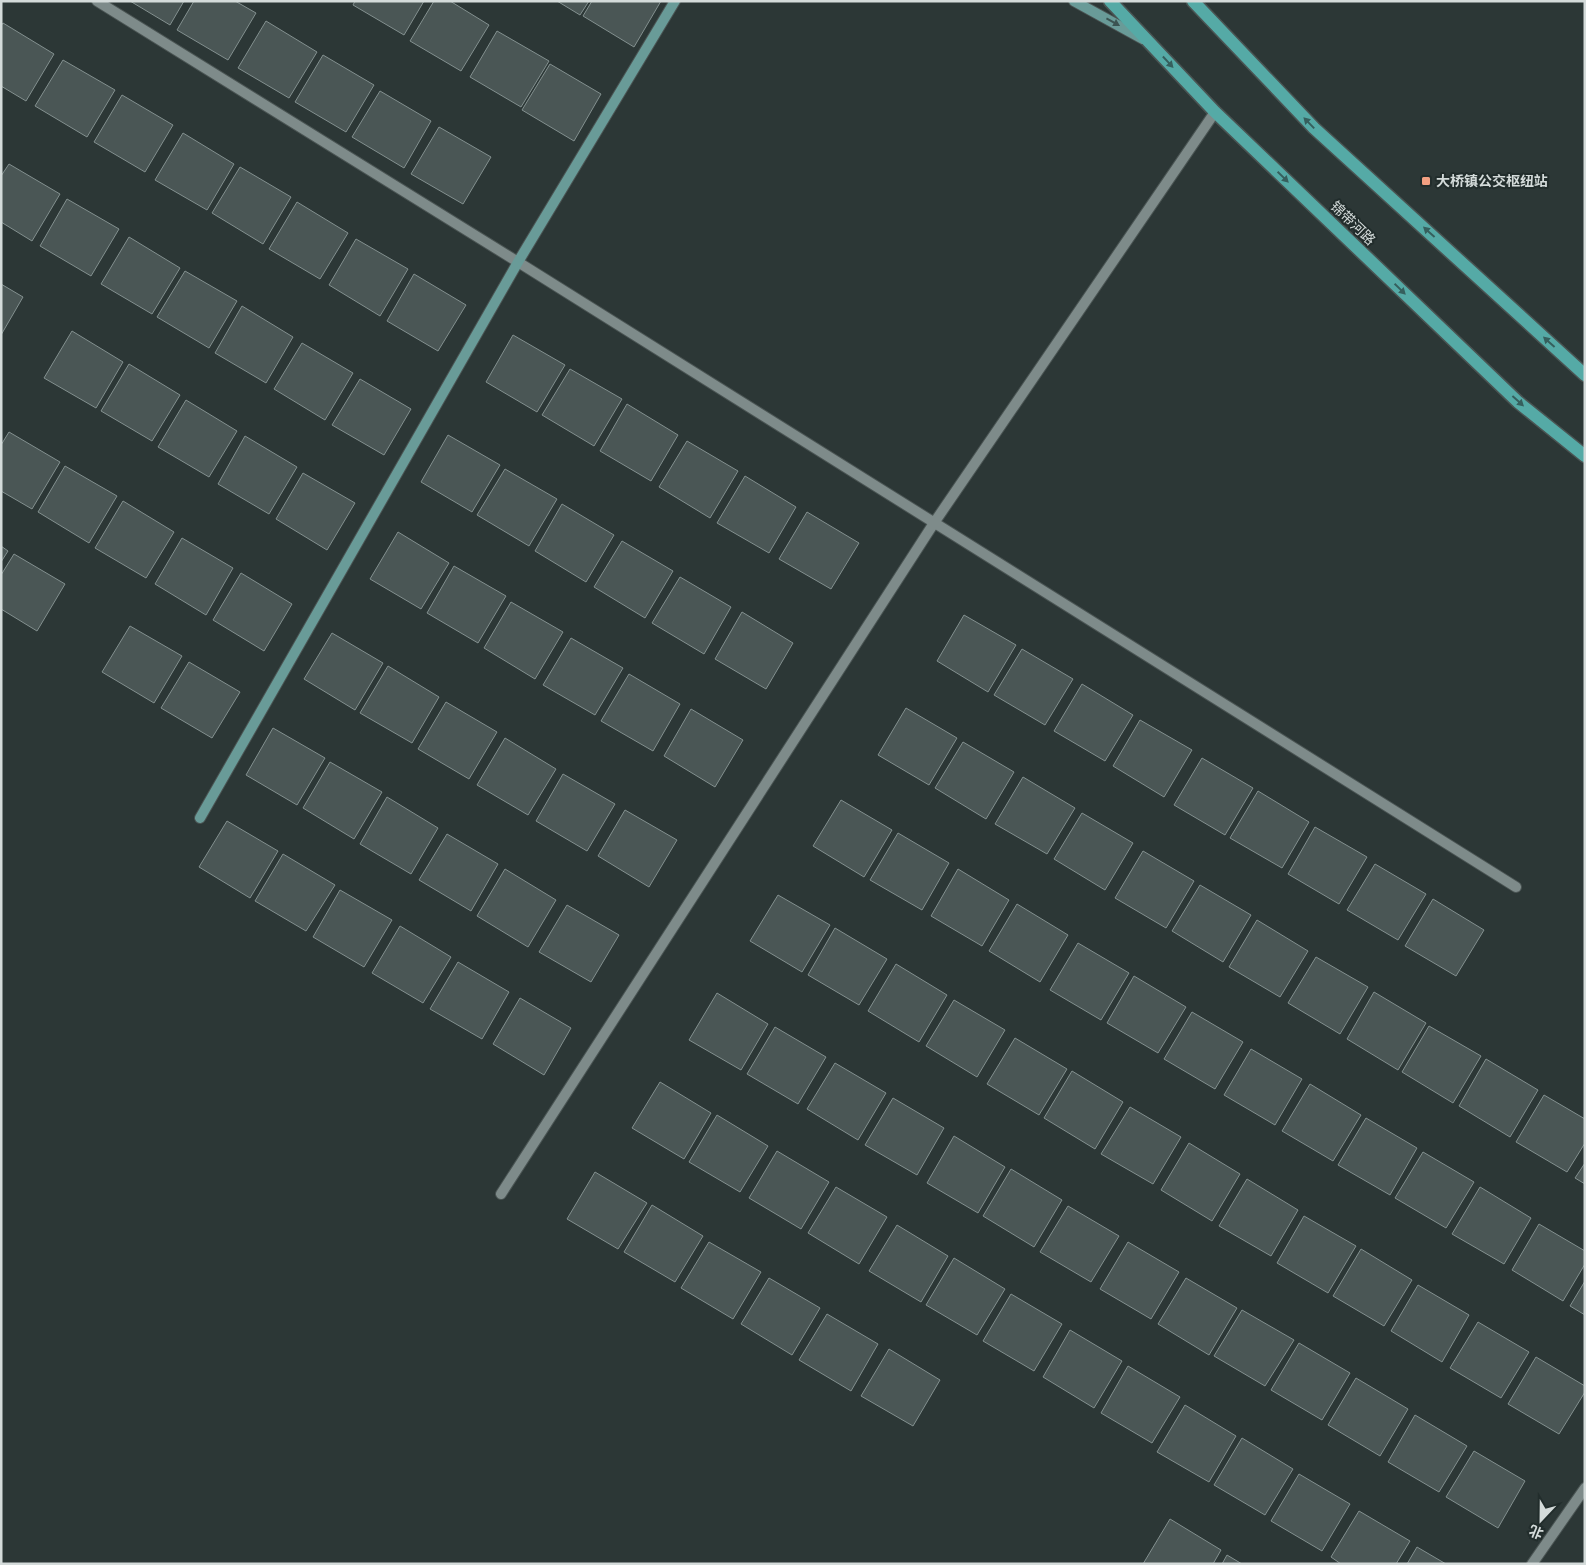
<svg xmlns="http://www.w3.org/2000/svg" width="1586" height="1565" viewBox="0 0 1586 1565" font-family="Mulish,'Noto Sans SC',sans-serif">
  <rect width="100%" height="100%" fill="#2c3736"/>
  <!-- building -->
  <path fill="#4a5655" stroke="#83908f" d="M130 1H184L170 25Z
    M194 1H235L256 13 228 60 177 30Z
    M355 1H424L404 35 353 5Z
    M434 1H450L489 25 461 71 410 41Z
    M557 1H589L580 15Z
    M592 1H661L634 47 583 16Z
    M266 21 317 52 289 98 238 68Z
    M3 23 54 54 26 101 1 86V26Z
    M497 31 549 61 521 107 470 77Z
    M323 55 374 85 346 132 295 102Z
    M63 60 115 90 87 137 35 106Z
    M550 64 601 94 574 141 522 110Z
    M380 91 431 121 404 168 352 137Z
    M122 95 173 125 145 172 94 142Z
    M439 127 491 157 463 204 411 174Z
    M183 133 234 164 207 210 155 180Z
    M9 164 60 194 32 241 1 222V176Z
    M240 167 291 197 263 244 212 213Z
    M67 199 119 229 91 276 40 246Z
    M297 202 348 233 320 279 269 249Z
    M129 237 180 268 152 314 101 284Z
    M356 239 408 269 380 316 329 285Z
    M185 271 237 301 209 348 157 317Z
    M414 274 466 305 438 351 387 321Z
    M1 284 23 297 1 335Z
    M242 306 293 337 266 383 215 353Z
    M72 331 123 362 96 408 44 378Z
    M513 335 565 365 537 412 486 382Z
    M302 343 353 373 325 420 274 389Z
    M129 364 180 395 152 441 101 411Z
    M570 369 622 399 594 446 542 415Z
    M360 379 411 409 384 455 332 425Z
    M186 400 237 431 209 477 158 447Z
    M627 404 678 435 651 481 600 451Z
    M9 432 60 462 32 509 1 491V445Z
    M448 435 500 465 472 512 421 482Z
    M245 436 297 467 269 514 218 484Z
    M687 441 738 471 710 518 659 487Z
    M65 466 117 496 89 543 38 512Z
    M505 469 557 499 529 546 477 515Z
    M303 473 355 503 327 550 276 519Z
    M745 476 796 507 769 553 717 523Z
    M123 501 174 532 146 578 95 548Z
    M562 504 614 535 586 582 535 551Z
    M807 512 859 543 831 589 779 559Z
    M398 532 449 563 421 609 370 579Z
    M182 538 233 568 206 615 155 584Z
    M622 541 673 571 645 618 594 587Z
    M1 546 8 551 1 562Z
    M14 554 65 584 37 631 1 609V575Z
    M454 566 506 596 478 643 427 613Z
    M241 573 292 604 264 651 213 620Z
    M680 577 731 607 704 654 652 623Z
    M511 602 563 632 535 679 484 648Z
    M742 612 793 643 766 689 715 659Z
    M964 615 1016 645 988 692 937 661Z
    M130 626 182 656 154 703 102 672Z
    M332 633 383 663 355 710 304 679Z
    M571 638 623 668 595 715 543 685Z
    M1022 649 1073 679 1045 725 994 695Z
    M189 662 240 692 212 738 161 708Z
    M388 666 439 697 412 743 360 713Z
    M629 674 680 704 653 751 601 721Z
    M1082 684 1133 715 1105 761 1054 731Z
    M446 702 497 732 469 779 418 749Z
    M906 708 957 738 929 785 878 755Z
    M691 709 743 740 715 787 664 756Z
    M1140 720 1192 750 1164 797 1113 766Z
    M273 728 325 758 297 805 246 775Z
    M505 738 556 769 528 815 477 785Z
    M963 742 1014 772 986 819 935 788Z
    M1202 758 1253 788 1225 835 1174 805Z
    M330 762 382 792 354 839 303 808Z
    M563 774 615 804 587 851 536 821Z
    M1023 777 1075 808 1047 854 995 824Z
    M1258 791 1309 822 1282 868 1230 838Z
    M387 797 438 828 411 874 360 844Z
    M841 800 892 830 864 877 813 846Z
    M625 810 677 840 649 887 598 856Z
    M1082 813 1133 843 1105 890 1054 859Z
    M227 821 278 851 250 898 199 867Z
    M1315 827 1367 857 1339 904 1288 874Z
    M898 833 949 863 922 910 870 880Z
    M447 834 498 864 471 911 419 880Z
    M1143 851 1194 881 1166 928 1115 898Z
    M283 854 335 885 306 931 255 901Z
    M1375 864 1426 894 1398 940 1347 910Z
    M505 869 556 900 528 947 477 916Z
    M958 869 1009 900 982 946 931 916Z
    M1200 885 1251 915 1223 962 1172 931Z
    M340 890 392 920 364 967 313 937Z
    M778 895 830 925 802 972 750 941Z
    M1433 899 1484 930 1456 976 1405 946Z
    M1017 904 1068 935 1040 982 989 951Z
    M567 905 619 935 591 982 539 952Z
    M1257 920 1308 951 1280 997 1229 967Z
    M400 926 451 957 423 1003 372 973Z
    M835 928 887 959 859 1005 808 975Z
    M1078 943 1129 973 1101 1020 1050 990Z
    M1316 957 1368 987 1340 1034 1288 1003Z
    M458 962 509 992 482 1039 430 1009Z
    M896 964 947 995 919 1042 868 1011Z
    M1134 976 1186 1007 1158 1053 1107 1023Z
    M1374 992 1426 1023 1398 1070 1347 1039Z
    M717 993 768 1024 741 1070 689 1040Z
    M520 998 571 1028 544 1075 493 1044Z
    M954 1000 1005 1030 977 1077 926 1046Z
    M1192 1012 1243 1042 1215 1089 1164 1059Z
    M1429 1026 1481 1056 1453 1103 1402 1072Z
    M775 1027 826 1057 798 1104 747 1074Z
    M1015 1038 1067 1069 1039 1115 987 1084Z
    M1251 1049 1302 1079 1275 1125 1224 1095Z
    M1486 1059 1538 1090 1510 1137 1459 1106Z
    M835 1063 886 1093 858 1140 807 1109Z
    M1072 1071 1123 1102 1095 1149 1044 1118Z
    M660 1082 711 1113 684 1159 632 1128Z
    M1310 1084 1361 1115 1333 1161 1282 1131Z
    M1544 1095 1585 1119V1143L1567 1172 1516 1142Z
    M893 1098 944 1128 917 1175 865 1145Z
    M1130 1107 1181 1137 1153 1184 1101 1154Z
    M717 1115 768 1146 740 1192 689 1162Z
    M1366 1118 1417 1148 1390 1195 1338 1165Z
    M954 1136 1005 1167 978 1213 927 1183Z
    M1189 1143 1240 1174 1212 1221 1161 1190Z
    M777 1151 829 1182 801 1229 749 1198Z
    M1423 1152 1474 1182 1446 1228 1395 1198Z
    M1585 1163V1184L1575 1178Z
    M1011 1169 1062 1200 1034 1247 983 1216Z
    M595 1172 647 1203 618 1249 567 1219Z
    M1247 1179 1298 1210 1271 1256 1219 1226Z
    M836 1187 887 1217 859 1264 808 1233Z
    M1480 1187 1531 1218 1504 1264 1452 1234Z
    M652 1205 703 1236 675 1282 624 1252Z
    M1068 1206 1119 1236 1091 1282 1040 1252Z
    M1304 1216 1356 1246 1328 1293 1277 1263Z
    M1539 1224 1585 1251V1264L1563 1301 1512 1270Z
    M897 1225 948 1256 921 1302 869 1271Z
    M709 1242 761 1272 733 1319 681 1288Z
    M1128 1242 1179 1272 1151 1319 1100 1289Z
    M1361 1249 1412 1280 1384 1326 1333 1296Z
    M954 1258 1005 1289 977 1335 926 1305Z
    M769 1278 820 1308 792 1355 741 1324Z
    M1186 1278 1237 1308 1209 1355 1158 1324Z
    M1585 1281V1315L1570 1306Z
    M1418 1285 1469 1315 1442 1362 1391 1331Z
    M1011 1294 1062 1324 1034 1371 983 1341Z
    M1242 1310 1294 1340 1265 1386 1214 1356Z
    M827 1314 878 1344 851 1391 799 1360Z
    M1478 1322 1529 1352 1501 1398 1450 1368Z
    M1070 1330 1122 1361 1094 1408 1043 1377Z
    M1299 1343 1350 1373 1322 1420 1271 1390Z
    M889 1349 940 1380 913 1426 861 1396Z
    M1536 1357 1585 1386V1392L1559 1434 1508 1404Z
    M1128 1366 1180 1397 1152 1443 1101 1413Z
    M1356 1378 1408 1409 1380 1456 1328 1425Z
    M1185 1405 1236 1436 1209 1482 1157 1452Z
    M1415 1415 1467 1446 1439 1492 1388 1462Z
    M1242 1438 1293 1469 1265 1515 1214 1485Z
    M1474 1451 1525 1481 1498 1528 1446 1497Z
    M1299 1474 1350 1504 1322 1551 1271 1521Z
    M1359 1511 1410 1541 1396 1564H1341L1331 1557Z
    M1170 1519 1221 1550 1213 1564H1143Z
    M1417 1547 1446 1564H1407Z
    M1227 1555 1242 1564H1222Z"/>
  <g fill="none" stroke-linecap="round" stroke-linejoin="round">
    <defs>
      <path id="street" d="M97 1 518 262 1516 887
        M501 1194 934 523 1215 112
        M1532 1564 1585 1488"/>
      <path id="secondary" d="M1074 1 1143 39
        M200 818 518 262 675 1"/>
      <path id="primary" d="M1110 1 1215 112 1518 402 1585 456
        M1193 1 1314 128 1585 375"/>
    </defs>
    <!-- street casing -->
    <use href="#street" stroke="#4a5453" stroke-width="12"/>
    <!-- secondary casing -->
    <use href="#secondary" stroke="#4a5453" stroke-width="12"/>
    <!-- primary casing -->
    <use href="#primary" stroke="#4a5453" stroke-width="15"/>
    <!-- street -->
    <use href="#street" stroke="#7e8b8a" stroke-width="10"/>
    <!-- secondary -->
    <use href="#secondary" stroke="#699b98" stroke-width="10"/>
    <!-- primary -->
    <use href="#primary" stroke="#55aaa6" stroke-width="12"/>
  </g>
  <!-- one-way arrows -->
  <defs><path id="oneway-solid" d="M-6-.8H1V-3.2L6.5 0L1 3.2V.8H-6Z" transform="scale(1.25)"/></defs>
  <use fill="#3b5452" href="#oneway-solid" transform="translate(1113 22) rotate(29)"/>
  <g fill="#365f5d">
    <use href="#oneway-solid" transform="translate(1168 62) rotate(47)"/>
    <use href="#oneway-solid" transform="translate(1309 123) rotate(-134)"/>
    <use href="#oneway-solid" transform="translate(1283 177) rotate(44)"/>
    <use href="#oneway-solid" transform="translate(1429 232) rotate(-138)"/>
    <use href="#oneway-solid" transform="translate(1400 289) rotate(44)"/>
    <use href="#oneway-solid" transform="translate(1549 342) rotate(-138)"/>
    <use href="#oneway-solid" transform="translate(1518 401) rotate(42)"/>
  </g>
  <!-- markers -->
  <rect fill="#f3a082" stroke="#222d2c" stroke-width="2" x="1421" y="176" width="10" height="10" rx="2.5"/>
  <g text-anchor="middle" stroke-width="4" stroke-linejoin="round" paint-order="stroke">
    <!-- poi labels -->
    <g font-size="14" font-weight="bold" fill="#d4dbda" stroke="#222d2c" text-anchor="start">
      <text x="1436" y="186">大桥镇公交枢纽站</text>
    </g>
    <!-- street labels -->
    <g font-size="14" fill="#d4dbda" stroke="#222d2c">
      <text transform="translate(1353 223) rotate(44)" y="5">锦带河路</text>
    </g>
  </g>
  <!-- border -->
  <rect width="1586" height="1565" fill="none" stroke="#d4dbda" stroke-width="5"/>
  <!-- north arrow -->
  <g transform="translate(1541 1520) rotate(202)" stroke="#222d2c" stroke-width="4" paint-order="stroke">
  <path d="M0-4L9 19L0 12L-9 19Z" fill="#d4dbda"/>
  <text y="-8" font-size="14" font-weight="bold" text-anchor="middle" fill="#d4dbda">北</text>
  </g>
</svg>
